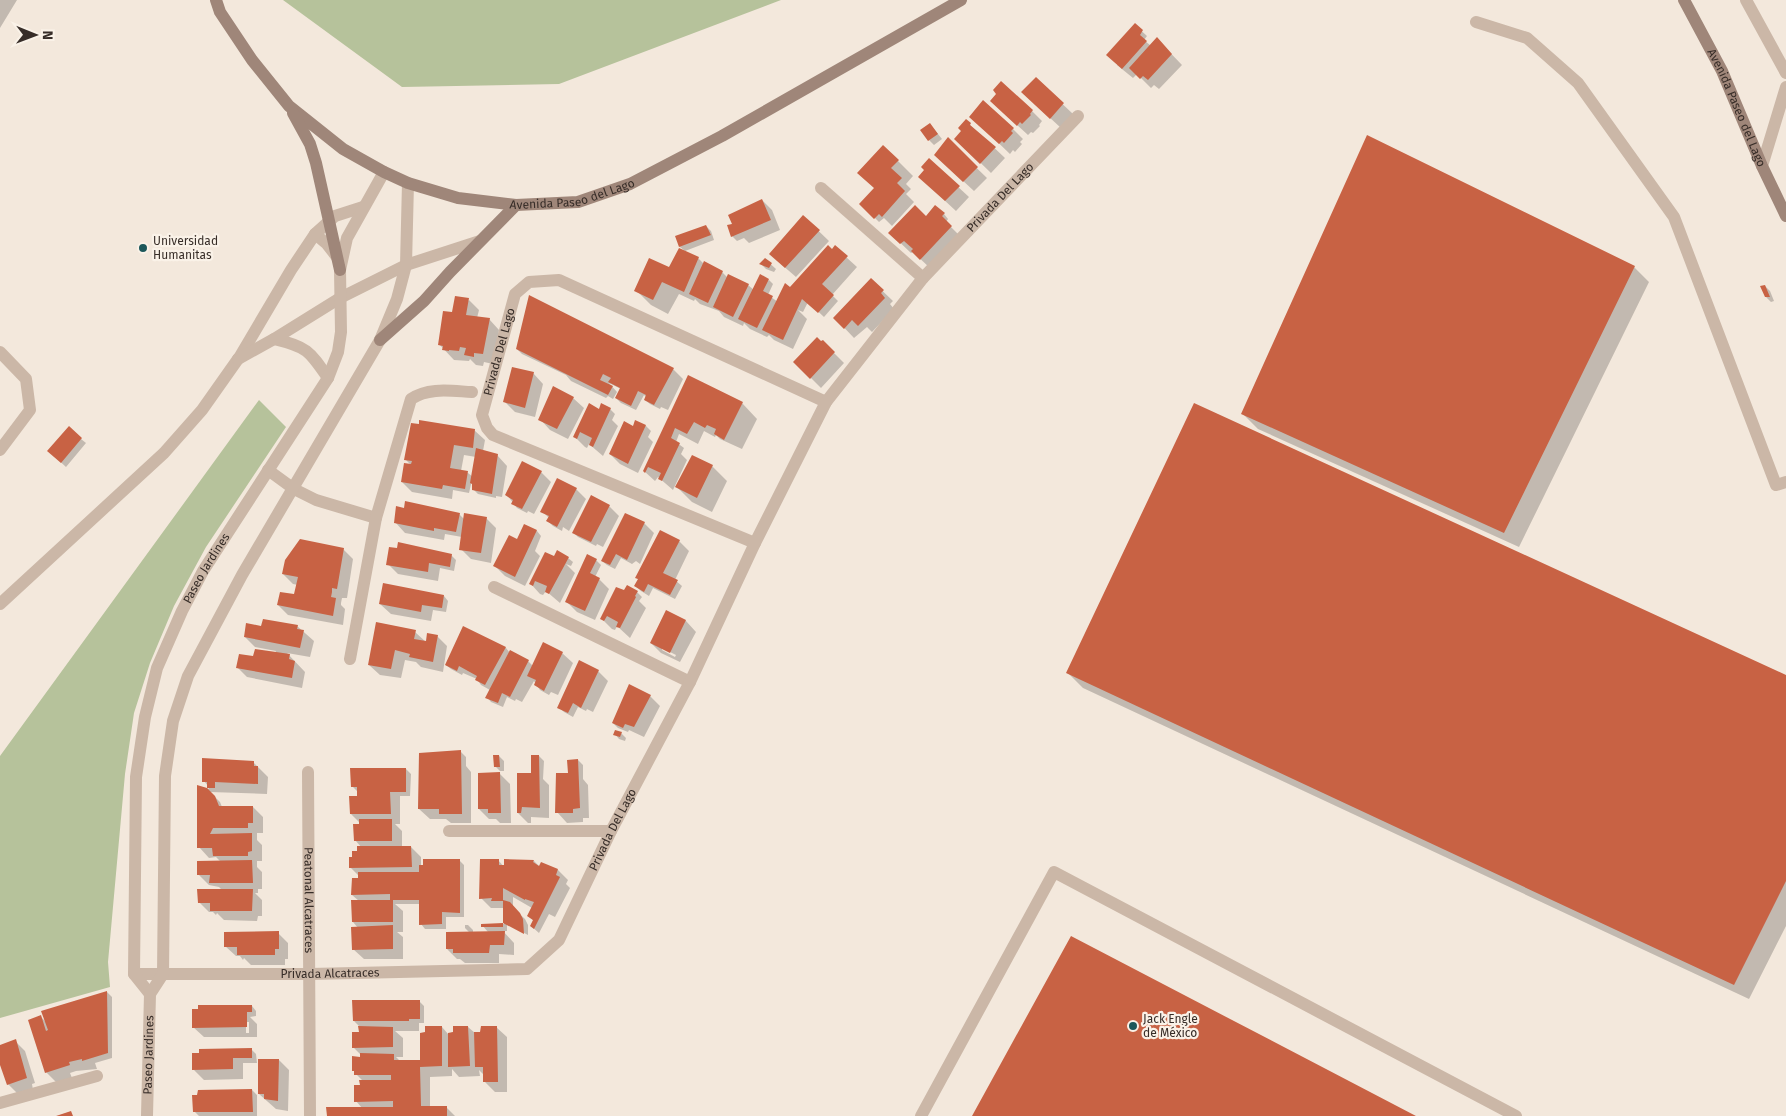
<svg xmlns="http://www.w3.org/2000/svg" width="1786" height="1116" viewBox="0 0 1786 1116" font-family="'Fira Sans',sans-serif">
  <rect width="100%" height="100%" fill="#f3e8dc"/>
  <!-- green -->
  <path fill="#b6c29b" d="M283 0H781L559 84 402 87Z
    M259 400 286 427 206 547 174 606 150 663 134 713 125 774 108 962 110 987 0 1018V756Z"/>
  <!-- shadow -->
  <path fill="#0003" fill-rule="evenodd" d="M0 0H17L0 28Z
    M1135 25 1147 36 1144 40 1151 46 1157 39 1182 65 1159 89 1154 85 1151 88 1137 74 1133 78 1117 65Z
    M1036 79 1073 114 1061 128 1022 92Z
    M1002 111H1032L1042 121 1039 125 1040 126 1033 133 1031 132 1028 135Z
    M966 121 1005 158 991 173 956 139 963 131Z
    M930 124 942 139 934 145 929 140Z
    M984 129H1013L1023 139 1020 142 1022 144 1015 152 1013 150 1010 154Z
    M883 146 913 176 906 184 911 189 906 194 914 202 892 226 884 218 879 222 861 204 875 188Z
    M955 147 987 178 974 191 948 167Z
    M929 160 969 197 956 211 930 187 926 170Z
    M762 200 772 210 780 230 749 243 744 238 737 241 732 236 731 225Z
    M944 214 948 219 946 222 961 237 931 269 913 252 911 253 890 233 926 218Z
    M803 216 829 241 796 277 781 264Z
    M706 226 711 231 714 240 685 251 680 247 677 236Z
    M835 247 857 267 832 295 838 301 824 317 808 302 803 312 798 310 807 319 793 349 774 340 769 335 767 337 750 329 744 323 743 326 724 317 719 311 700 304 695 299 694 301 679 294 668 314 651 305 636 290 669 268 680 250 698 258 704 264 722 272 728 278 748 285 754 290 769 280 773 284 768 295 778 302 790 289Z
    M765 259 776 269 774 272 766 269 761 264Z
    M1634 267 1649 282 1519 547 1258 429 1243 414Z
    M871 280 893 301 890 304 894 309 872 332 867 327 854 338 835 318Z
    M1765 286 1770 291 1774 301 1771 302 1766 297Z
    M469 300 479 310 477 318 489 319 499 330 493 364 484 362 483 366 476 365 470 359 469 361 454 360 439 344 454 314Z
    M823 342 844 363 821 388 805 372Z
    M517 349 673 369 683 379 668 410 661 407 660 409 650 404 645 400 646 397 644 395 636 410 621 403 616 398 621 389 609 383 617 392 613 399 608 396 606 398 571 381 566 375 522 354Z
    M533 373 543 384 535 417 515 412 505 402Z
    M573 398 584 408 568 439 550 430 540 419Z
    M742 403 757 419 742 449 720 439 716 435 715 437 704 431 698 444 679 434 676 442 684 448 681 454 687 460 673 490 658 477 655 481 644 471 666 425Z
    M590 405 603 413 610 409 615 414 612 420 618 426 603 456 589 444 587 448 585 447 575 437Z
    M636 422 646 426 651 431 648 437 653 442 638 473 620 464 610 454 638 430Z
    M474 430 485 440 483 451 497 455 507 466 502 497 496 496V498L478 494 473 489 472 480 469 493 453 490 452 499 412 492 402 482 412 466 406 460ZM464 455 476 457 473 477 468 473 461 471Z
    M81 439 86 443 66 467 54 456Z
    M712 466 727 481 712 512 692 502 677 487Z
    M541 472 551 482 534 514 528 511 527 513 517 508 507 495Z
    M576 489 586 499 569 531 563 527 562 531 553 526 548 521 549 518 542 511Z
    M609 506 619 516 603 547 597 544 596 546 578 537 573 532Z
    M459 514 464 519 486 518 496 528 491 563 471 559 461 549 462 537 445 534 444 540 405 533 395 522Z
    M644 523 654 533 640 564 636 561 632 564 621 558 615 569 607 565 602 561Z
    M525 525 537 531 541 536 535 551 540 556 525 586 505 576 495 566 518 540Z
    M679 541 689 551 675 580 682 586 675 599 653 588 649 596 641 591 636 586 639 580 637 578Z
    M343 549 353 559 347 598H342L341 603V605L345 609 343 625 288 615 278 605 295 596 298 585 293 584 283 574Z
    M451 555 456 560 454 571 440 568 438 581 398 574 388 564Z
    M568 558 573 562 571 566 566 564 575 573 560 603 546 591 543 595 540 594 530 583Z
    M596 560 601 565 595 577 599 579 609 589 595 620 577 612 567 602Z
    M624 592H637L642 597 639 601 646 608 630 638 617 626 615 630 612 629 602 619Z
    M444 596 448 601 446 612 433 610 431 621 391 614 380 604Z
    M666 612 686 621 696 632 680 662 661 653 651 643ZM662 648 676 655 675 657 662 650Z
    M297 626 314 641 310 657 287 653 305 672 302 688 247 677 237 667 254 658 275 653 276 651 255 647 245 637 262 627Z
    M464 628 506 648 510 653 528 661 533 666 562 653 573 663 558 695 551 692 549 695 540 690 534 681 522 702 516 699 515 701 507 697 503 707 491 702 487 697 490 690 481 685 477 679 463 673 462 675 451 669 446 665Z
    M415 632 427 643 437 636 447 646 443 672 421 667 416 662 405 660 401 678 380 675 369 665Z
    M598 671 608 681 593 712 587 709 586 711 578 707 573 717 564 712 559 707Z
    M1068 673 1786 676V926L1749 999 1083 688Z
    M650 696 660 706 644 737 629 730 628 732 618 728 613 723Z
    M621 733 626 738 625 741 619 739 615 734Z
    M461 752 466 757V766L471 772V823H451L446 819H430L419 809Z
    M499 756 504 761V771H500L495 766Z
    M539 756 544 761 543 779 549 785V818L531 817V823H528L518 813Z
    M578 760 583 765V779L588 785 589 818H583V822L567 823 557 812 569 774Z
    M253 762 268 777 267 794 210 792 220 802 222 807H253L263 817V833H257V840L262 845V861H257V867L262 872V889H258V893H255L262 900V916H258L257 921 224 920 217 913 216 915 213 912H209L199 902 222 890 219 887 209 885 199 875 221 862 216 857 209 858 199 847 198 786 209 789 208 786 204 781Z
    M406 769 411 774 410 796H400V824H395L402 831V847H411L421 857V866L459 860 464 865V917H446V929H425L421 924V904H395L403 911V932H397L403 937V959H364L353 949 358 928 353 922 359 901 352 895 360 879 359 876 350 867 353 858 362 848 355 840 360 823 351 814 358 797V792L352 786Z
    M500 774 510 784 511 823H500L496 819H489L479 809Z
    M498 860 505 868V861H534L540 867 558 870 568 880 566 884 570 888 555 917 549 914 539 933 531 926 534 921 528 916 532 908 513 897V908L525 919 528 925V935L507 924V931H503L514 943V955L499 954V963H465L460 959H457L447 949 470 933 465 928V925H468L473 930V933L488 932 482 925 504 924V908H491L481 898Z
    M278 933 288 943V959H285V965H251L244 958 243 960 240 956H236L225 946Z
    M107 992 112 997V1058L95 1063 97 1069 76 1071 70 1073 72 1078 56 1082 46 1072 41 1017 47 1023Z
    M419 1001 424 1006V1023H419V1031H395L403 1038V1057H396L400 1061 421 1062 442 1027 448 1034 468 1027 475 1033H482L496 1027 507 1037V1092H495L485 1082 484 1075 479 1070 480 1076 459 1077 452 1069V1076L430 1077V1108H447L455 1116H328L362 1108 356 1101 363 1081 356 1074 361 1055 353 1047 360 1033V1027L354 1021Z
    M252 1006 256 1011V1016L250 1017 257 1024V1037H204L193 1027ZM246 1022H249V1033H246Z
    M15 1041 25 1051 35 1083 32 1084 33 1090 18 1094 8 1084 0 1060V1046Z
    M251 1049 256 1054 257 1063H243V1079L204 1080 194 1070Z
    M279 1060 289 1070 288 1111 276 1109 259 1094Z
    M252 1090 257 1095V1116H199L194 1111Z"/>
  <!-- building -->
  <path fill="#c86244" d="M1135 23 1143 30 1140 35 1147 41 1122 69 1106 55Z
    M1157 37 1172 54 1148 80 1143 76 1140 79 1129 68Z
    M1036 77 1064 103 1050 119 1021 92Z
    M1001 81 1033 110 1030 114 1031 115 1022 124 1020 122 1017 126 990 101 996 94 993 90Z
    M983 100 1014 128 1011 131 1013 133 1004 143 1002 141 999 144 969 117Z
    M966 119 971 123 970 125 996 147 980 164 954 139 961 131 958 128Z
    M930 123 938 134 928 141 920 130Z
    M1367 135 1635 266 1504 533 1241 414Z
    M948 137 978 167 963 182 934 155Z
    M883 145 899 160 891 168 902 178 897 183 905 191 882 217 879 214 874 219 859 204 874 188 857 173Z
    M929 158 960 186 945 201 918 177 924 170 921 167Z
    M762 199 771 220 731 237 727 225 732 224 728 215Z
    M915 205 926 216 935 205 945 213 942 216 952 226 920 260 911 251 913 249 904 241 900 244 888 233Z
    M803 215 820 230 785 268 769 254Z
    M706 225 711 235 679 247 675 236Z
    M828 245 832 249 835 245 848 256 822 284 834 295 818 313 802 299 783 340 762 330 785 283 790 287Z
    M679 248 699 257 684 292 662 282 653 300 634 291 649 258 669 267Z
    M765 258 772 263 769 268 759 264Z
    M704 261 723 271 708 303 689 294Z
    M728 274 749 284 733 317 713 307Z
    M760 274 769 279 763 291 773 296 757 328 738 319Z
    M871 278 884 290 881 293 885 298 858 326 852 320 844 329 833 318Z
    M1765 285 1770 297H1765L1760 286Z
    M529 295 674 368 654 405 644 400 646 395 638 391 631 406 615 398 620 388 608 382 611 378 603 374 600 380 613 386 608 395 516 349Z
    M455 296 469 298 466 315 490 318 483 354 474 353V357L464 355 466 348 460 347 459 351 449 350V351L442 350 443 346 438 345 443 311 452 312Z
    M817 337 821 341 823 340 835 352 810 379 793 362Z
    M512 367 534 372 525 408 503 402Z
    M688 375 743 402 724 440 714 434 716 429 707 425 705 428 694 422 687 434 675 428 671 438 680 443 662 481 658 479 661 473 648 467 645 473 643 471Z
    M553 386 574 397 557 429 538 420Z
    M589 403 599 409 601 403 611 408 593 447 589 445 592 438 580 432 577 439 573 437Z
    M1194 403 1786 675V881L1734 985 1066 673Z
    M419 420 475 429 473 448 454 445 450 468 468 471 465 489 443 485 442 489 401 482 404 463 411 464 412 461 404 460 411 423 419 424Z
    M635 420 646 425 628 464 609 454 624 421 633 426Z
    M69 426 82 438 61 463 47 451Z
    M476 448 498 454 492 494 472 490V484L470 483Z
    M692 455 713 465 697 498 675 487Z
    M522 461 542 471 522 509 511 504 513 500 505 495Z
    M557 478 577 488 557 527 546 521 549 516 540 512Z
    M591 495 610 505 591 542 572 533Z
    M405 501 460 513 456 532 434 528V531L394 523 396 506 404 508Z
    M464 513 487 517 481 553 459 550Z
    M625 513 645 522 627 560 616 554 610 565 601 561Z
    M524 524 537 530 515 577 493 566 509 535 517 539Z
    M660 530 680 540 663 573 678 580 670 595 648 584 644 592 634 586 638 579 635 578Z
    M300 539 344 548 337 589 332 588V592L331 597 336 598 333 616 277 605 280 592 294 594 298 577 282 574 285 560Z
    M398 542 452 554 450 567 429 563 428 572 386 565 389 547 397 548Z
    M557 550 569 557 549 594 545 592 547 586 535 581 533 586 529 584 545 552 554 556Z
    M587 554 597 559 590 573 600 578 585 611 565 602Z
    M383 583 444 595 442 608 422 605 421 612 379 604Z
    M627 585 638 591 635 596 636 597 620 628 616 627 618 622 607 616 604 621 600 619 616 587 624 590Z
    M666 610 686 620 670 653 650 643Z
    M263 619 298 625 297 629 304 630 300 648 244 637 246 623 261 626Z
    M376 622 416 630 414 639 426 641 427 633 438 635 433 662 409 657 410 654 395 650 391 669 368 665Z
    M463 626 506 647 485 685 475 680 477 676 459 666 457 671 445 665Z
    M543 642 563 652 544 691 534 685 536 680 527 676Z
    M255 649 290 654 289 659 295 661 292 678 236 668 239 654 253 656Z
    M510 650 529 660 510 697 502 693 498 703 485 698Z
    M579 660 599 670 581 708 573 703 568 713 557 708Z
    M629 684 651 695 634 727 625 724 623 728 612 723Z
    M615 730 622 732 620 737 613 735Z
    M461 750 462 814H439V809H418L419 753Z
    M493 755H499L500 767H494Z
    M531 755H539L540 808 522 807 521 813H517V773H531Z
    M202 758 254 761V766H258V784L215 782V788H207L215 796 219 806H253V823H248V828H213L210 834 252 833V851L248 852V856H213L212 848H197V785L207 788V782H202Z
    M578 759 580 808 573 809V813H555L556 773H568L567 760Z
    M350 768H406V792H390L391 814H350L349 796H357V787H351Z
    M500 772 501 813H488V809H478V773Z
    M359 819H392V841H354L353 824H359Z
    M357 846H411L412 867 349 868V857H352V851H357Z
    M423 859H460V913L442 912V924L419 925V900H393V922H352L351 900H390V894L351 895 352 878H358V872H419V865H423Z
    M480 859H499V865H504V859L534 860 533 862 539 866 541 862 558 869 556 875 560 877 534 929 530 926 533 920 527 916 534 902 525 899V900L503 888V901V900L510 902 520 913 523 919 524 934 503 923V927H481V924L503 923V901H491L492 898 479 899Z
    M252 860 253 883H209L210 875H197V861Z
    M197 889H253L252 911H210V903H198Z
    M393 925V949L352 950 351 927Z
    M279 931V949H275V955H237V947H224V932Z
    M505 931 504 945H490L489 953H453V949H446V932Z
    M1071 936 1416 1116H972Z
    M107 991 108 1053 82 1061V1059L69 1062 70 1065 45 1073 28 1020 41 1015 46 1031 48 1030 41 1011Z
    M352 1000H420V1019H409V1021H353Z
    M198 1005H252V1012H247V1027L192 1028V1009H198Z
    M358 1026 393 1027V1047L352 1048V1032H359Z
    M425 1026H442V1066L420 1067 421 1106H447V1116H327L326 1107H393V1101L354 1102V1085H360L359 1080H391V1075H354V1071H352V1056L360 1057V1053L394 1054V1060H420V1033L425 1032Z
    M453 1026H468L470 1066 448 1067V1033L453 1032Z
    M481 1026H497L498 1082H483V1067H475L474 1032H480Z
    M16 1039 27 1078 7 1085 0 1065V1045Z
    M252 1048V1058H233V1069L192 1070V1053H199V1049Z
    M258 1059H279L278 1101 264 1099V1094H258Z
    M252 1089 253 1112H193L192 1095H197L198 1090Z
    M71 1111 73 1116H56Z"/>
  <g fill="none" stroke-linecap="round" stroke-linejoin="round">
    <!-- service -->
    <path stroke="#cbb7a7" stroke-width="12" d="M1746 0 1786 73
      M1476 22 1527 38 1578 83 1674 217 1776 485 1786 482
      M1762 166 1786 87
      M315 234 327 244 337 257
      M0 352 26 379 30 410 0 450
      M0 604 164 453 202 410 238 359
      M921 1116 1054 872 1516 1116"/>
    <!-- minor -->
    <g stroke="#cbb7a7" stroke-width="12">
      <path d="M821 188 923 278"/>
      <path d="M268 470 294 489 316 500 376 518"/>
      <path id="s1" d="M755 543 493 435 487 428 482 415 515 294 529 282 559 280 826 402"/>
      <path d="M494 587 690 682"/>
      <path d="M350 659 376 518 411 399C429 387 451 391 472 392"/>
      <path id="s2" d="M308 772 310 1116"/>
      <path d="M449 831H611"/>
      <path id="s3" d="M134 974H310L527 969 559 940 611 831 690 682 755 543 826 402 923 278 1078 116"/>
      <path d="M0 1103 97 1076"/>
    </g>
    <!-- tertiary -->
    <g stroke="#cbb7a7" stroke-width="12">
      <path d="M274 339C307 347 309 350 328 378"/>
      <path d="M239 358 291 270 315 234 335 216 363 207"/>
      <path d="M238 359 274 339 340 298 406 265 480 241"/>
      <path id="s4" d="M150 994 134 974 136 777 145 717 157 668 182 611 203 571 328 378 338 352 341 332 340 270 347 238 384 172"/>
      <path id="s5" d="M147 1116 150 994 163 974 165 776 173 721 188 676 242 575 380 340 397 299 406 265 408 183"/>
    </g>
    <!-- secondary -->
    <g stroke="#9f8679" stroke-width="12">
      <path id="s6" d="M216 0 220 12 252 60 289 106 343 149 384 172 408 183 458 198 516 205 578 202 630 184 722 136 961 0"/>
      <path id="s7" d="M1684 0 1722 71 1762 166 1786 216"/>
      <path d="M293 113 310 144 316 163 340 270"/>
      <path d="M380 340 424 301 450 272 516 205"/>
    </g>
  </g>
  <!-- markers -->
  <g fill="#1c575a" stroke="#faf2e8" stroke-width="2">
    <circle cx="143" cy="248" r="5"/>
    <circle cx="1133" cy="1026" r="5"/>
  </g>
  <g text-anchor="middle" stroke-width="4.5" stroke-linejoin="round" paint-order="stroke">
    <!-- street labels -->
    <g font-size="12" fill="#372d28" stroke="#faf2e8">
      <text dy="4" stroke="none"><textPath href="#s7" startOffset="120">Avenida Paseo del Lago</textPath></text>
      <text dy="4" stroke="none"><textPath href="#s6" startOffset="440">Avenida Paseo del Lago</textPath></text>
      <text dy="4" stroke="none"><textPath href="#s3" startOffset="1306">Privada Del Lago</textPath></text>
      <text dy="4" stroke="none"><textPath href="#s1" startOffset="372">Privada Del Lago</textPath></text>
      <text dy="4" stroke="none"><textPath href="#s4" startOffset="445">Paseo Jardines</textPath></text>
      <text dy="4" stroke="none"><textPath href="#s3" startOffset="559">Privada Del Lago</textPath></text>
      <text dy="4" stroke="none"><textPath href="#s2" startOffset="128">Peatonal Alcatraces</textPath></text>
      <text dy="4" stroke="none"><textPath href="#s3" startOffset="196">Privada Alcatraces</textPath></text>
      <text dy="4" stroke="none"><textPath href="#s5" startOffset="61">Paseo Jardines</textPath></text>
    </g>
    <!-- poi labels -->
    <g font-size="12" fill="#372d28" stroke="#faf2e8" text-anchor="start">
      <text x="153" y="245">Universidad<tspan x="153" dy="14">Humanitas</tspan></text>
      <text x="1143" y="1023">Jack Engle<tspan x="1143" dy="14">de México</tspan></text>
    </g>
  </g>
  <!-- north arrow -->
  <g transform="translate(35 35) rotate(91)" stroke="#faf2e8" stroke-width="4" paint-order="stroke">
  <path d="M0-4L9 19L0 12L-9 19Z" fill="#372d28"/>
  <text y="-8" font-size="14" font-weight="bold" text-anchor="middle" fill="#372d28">N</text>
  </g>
</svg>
